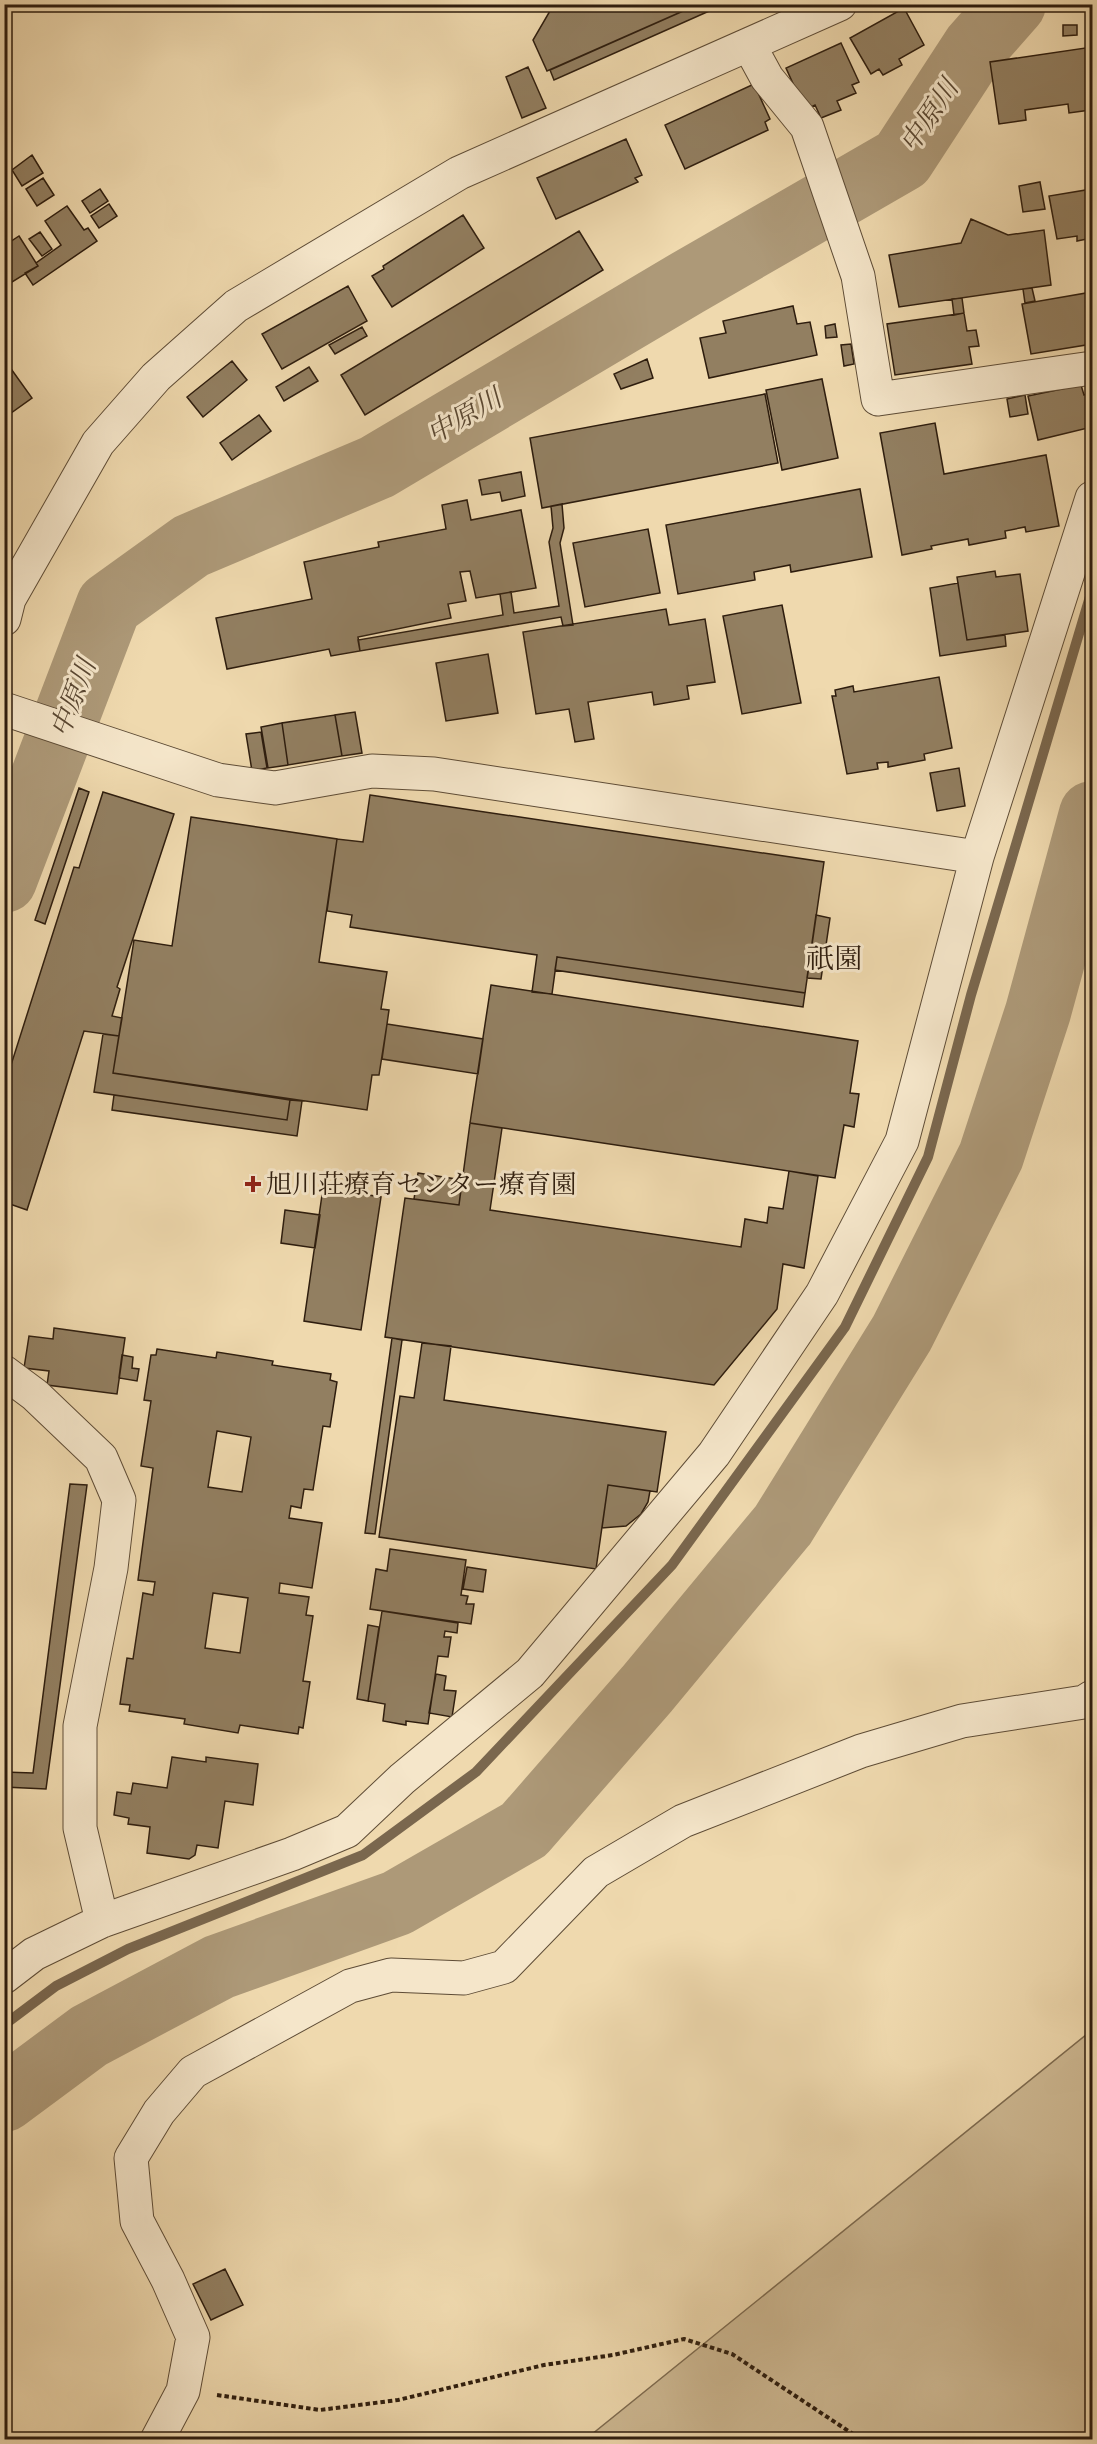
<svg xmlns="http://www.w3.org/2000/svg" width="1097" height="2444" viewBox="0 0 1097 2444" font-family="'Sorts Mill Goudy','Noto Serif JP',serif">
  <rect width="100%" height="100%" fill="#efd9ae"/>
  <filter id="stains"><feTurbulence type="fractalNoise" baseFrequency=".00333" numOctaves="4"/><feColorMatrix values="0 0 0 0 .2 0 0 0 0 .09 0 0 0 0 .02 0 0 0 .5 -.17"/></filter>
  <radialGradient id="worn" r=".72"><stop offset=".6" stop-color="#630" stop-opacity="0"/><stop offset="1" stop-color="#630" stop-opacity=".3"/></radialGradient>
  <!-- green -->
  <path fill="#ceb993" stroke="#7e6b50" stroke-width="1.5" d="M1092 2030V2439H586Z"/>
  <g fill="none" stroke-linecap="round" stroke-linejoin="round">
    <!-- stream -->
    <path stroke="#7a674e" stroke-width="10" d="M4 2025 56 1986 128 1949 363 1855 476 1772 672 1565 845 1327 928 1157 971 995 1092 590"/>
    <!-- river -->
    <path stroke="#ad9978" stroke-width="66" d="M4 880 109 605 191 546 377 467 687 283 902 159 975 47 1013 4
      M4 2099 89 2036 219 1967 397 1903 524 1830 647 1689 783 1525 902 1333 991 1156 1038 1012 1092 814"/>
  </g>
  <!-- building -->
  <path fill="#927f61" stroke="#2e1d0e" stroke-width="1.5" fill-rule="evenodd" d="M554 4H699L547 71 533 40Z
    M699 4H725L554 80 550 70Z
    M904 8 924 45 899 59 902 65 883 75 879 69 871 74 850 38Z
    M1063 25H1077V35L1063 36Z
    M841 43 859 82 852 85 856 93 837 101 841 110 821 118 815 105 805 110 786 68Z
    M1092 47V103L1089 104 1090 110 1069 113 1068 104 1025 110 1026 120 999 124 990 62Z
    M528 67 546 108 522 118 506 77Z
    M754 84 770 119 765 122 768 130 685 169 665 125Z
    M626 139 642 175 635 178 638 182 556 219 537 178Z
    M32 155 43 173 22 186 12 170Z
    M43 178 54 195 37 206 26 189Z
    M1040 182 1045 209 1023 212 1019 186Z
    M100 189 108 201 90 213 82 201Z
    M1092 189V238L1077 241V236L1057 239 1049 196Z
    M109 204 117 216 99 228 91 216Z
    M67 206 84 230 88 228 97 241 33 285 25 273 38 266 36 263 61 245 45 221Z
    M463 215 484 248 392 307 372 276 384 269 383 266Z
    M971 219 1008 235 1044 230 1051 285 899 307 889 255 961 243Z
    M579 231 603 270 365 415 341 375Z
    M40 232 52 249 42 256 29 239Z
    M19 236 38 266 4 287V246Z
    M348 286 367 321 282 369 262 334Z
    M1032 288 1035 301 1025 303 1023 289Z
    M1092 292V344L1031 354 1022 304Z
    M962 298 964 313 954 315 952 299Z
    M793 306 797 324 810 322 817 355 709 378 700 338 726 333 723 321Z
    M964 313 967 331 976 330 979 346 969 347 972 364 895 375 887 324Z
    M835 324 837 337 826 338 825 326Z
    M362 327 367 336 335 354 329 345Z
    M851 344 854 364 844 366 841 345Z
    M4 359 32 398 4 418Z
    M647 359 653 378 621 389 614 374Z
    M232 361 247 380 203 417 187 397Z
    M309 367 318 381 284 401 276 387Z
    M822 379 838 458 782 470 766 390Z
    M1081 385 1084 395 1091 392 1092 427 1038 440 1028 396Z
    M765 394 778 463 542 508 530 438Z
    M1025 395 1028 414 1010 417 1007 399Z
    M259 415 271 431 232 460 220 443Z
    M935 423 944 474 1046 455 1059 526 1026 532 1025 527 1005 531 1006 538 969 545 968 539 931 546 932 549 902 555 880 433Z
    M521 472 525 496 502 501 500 492 482 495 479 480Z
    M860 489 872 557 791 572 790 565 754 572 755 580 678 594 666 525Z
    M467 500 471 520 521 510 536 588 476 598 470 571 460 572 466 601 448 604 451 618 358 637 360 651 331 656 329 649 227 669 216 618 312 599 304 562 379 547 378 542 446 529 442 505Z
    M562 504 564 528 560 543 573 625 563 626 561 617 360 651 358 640 503 615 500 594 511 592 514 613 559 606 549 542 553 528 551 506Z
    M648 529 660 593 585 607 573 543Z
    M995 571 996 577 1020 574 1028 631 967 640 957 577Z
    M958 583 967 640 1005 635 1006 646 940 656 930 588Z
    M782 605 801 703 742 714 723 616Z
    M666 609 669 625 705 619 715 682 687 686 689 699 654 705 652 692 588 702 594 739 575 742 569 709 536 714 523 632Z
    M488 654 498 713 446 721 436 663Z
    M939 677 952 748 924 754 925 760 888 767V762L877 763 878 769 847 774 832 696H836L835 690 853 686 854 692Z
    M355 712 362 753 342 756 335 715Z
    M335 715 342 756 288 765 282 723Z
    M282 723 288 765 268 768 261 727Z
    M261 732 267 768 252 771 246 734Z
    M959 768 965 806 937 811 930 773Z
    M79 788 89 792 45 924 35 920Z
    M103 792 174 814 117 987 120 989 112 1016 122 1018 119 1036 84 1031 27 1210 4 1202V1087L74 867 79 868Z
    M370 795 824 862 805 993 557 957 552 994 532 992 537 955 350 927 352 915 327 911 337 839 363 842Z
    M191 817 337 839 319 962 387 972 381 1009 389 1010 387 1024 379 1075H372L367 1110 113 1073 134 940 172 946Z
    M816 915 830 918 821 979 807 978Z
    M557 957 805 993 803 1007 555 970Z
    M491 985 858 1041 850 1093 859 1094 854 1127 844 1125 835 1178 470 1123Z
    M387 1024 483 1039 478 1074 382 1059Z
    M103 1034 119 1036 113 1073 290 1100 287 1120 94 1092Z
    M114 1095 287 1120 290 1100 302 1101 297 1136 112 1110Z
    M470 1123 502 1128 490 1210 741 1247 745 1219 767 1223 769 1207 783 1209 789 1171 818 1176 804 1268 783 1264 777 1309 714 1385 385 1337 405 1198 459 1205Z
    M418 1173 462 1180 459 1205 414 1199Z
    M323 1188 381 1197 361 1330 304 1321Z
    M285 1210 320 1215 315 1248 281 1243Z
    M54 1328 125 1338 117 1394 47 1385 49 1371 24 1368 29 1336 53 1339Z
    M392 1338 402 1340 375 1534 365 1533Z
    M422 1343 451 1346 444 1400 666 1432 657 1492 608 1485 596 1569 379 1537 400 1396 414 1398Z
    M157 1349 216 1358 217 1352 273 1361 272 1365 331 1374 330 1380 337 1382 330 1427 323 1426 313 1490 304 1489 301 1508 291 1506 289 1518 322 1523 312 1588 280 1583 279 1593 309 1597 306 1615 313 1616 303 1681 310 1682 303 1728 299 1727 298 1734 240 1725 238 1733 184 1724 185 1719 129 1711 130 1705 120 1704 127 1658 133 1659 143 1593 153 1595 155 1582 138 1580 153 1468 141 1466 151 1401 144 1400 151 1355H156ZM217 1431 251 1437 242 1492 208 1487ZM213 1593 248 1598 240 1653 205 1648Z
    M122 1355 133 1357 132 1368 139 1369 137 1381 119 1378Z
    M70 1484 87 1485 46 1789 4 1787V1772L33 1773Z
    M608 1485 650 1491 648 1502 641 1514 626 1526 602 1528Z
    M390 1549 466 1560 461 1595 468 1596 466 1604H474L471 1624 370 1609 376 1569 387 1571Z
    M467 1567 486 1570 483 1592 463 1589Z
    M382 1611 458 1623 457 1633 445 1631 444 1637H451L448 1657 438 1656 428 1724 406 1721V1725L383 1721 385 1704 368 1701Z
    M368 1625 379 1627 368 1701 357 1699Z
    M436 1674 446 1676 444 1690 456 1691 452 1717 429 1713Z
    M172 1757 206 1762V1757L258 1764 253 1805 225 1801 218 1848 197 1845 195 1855 189 1859 147 1853 150 1827 128 1824 129 1818 114 1815 117 1792 131 1794 133 1783 167 1788Z
    M225 2269 243 2305 211 2320 193 2284Z"/>
  <g fill="none" stroke-linecap="round" stroke-linejoin="round">
    <defs>
      <path id="minor" d="M749 45 767 78 807 127 858 276 878 399 1092 368
        M4 619 9 599 98 443 156 377 236 306 459 173 840 4
        M4 709 218 780 275 788 372 771 434 774 977 857
        M4 1372 35 1395 101 1458 119 1500 111 1568 80 1726V1828L102 1921
        M4 1977 34 1954 102 1921 292 1854 347 1831 402 1779 530 1673 714 1454 822 1294 902 1141 977 857 1092 498
        M157 2440 183 2391 193 2337 168 2280 137 2221 131 2158 159 2112 193 2072 350 1986 391 1975 464 1978 504 1967 596 1872 683 1821 861 1751 962 1721 1084 1702 1092 1697"/>
    </defs>
    <!-- minor casing -->
    <use href="#minor" stroke="#5e4c36" stroke-width="35"/>
    <!-- path -->
    <path stroke="#2e1d0e" stroke-width="4" stroke-dasharray="4.5 3" stroke-linecap="butt" d="M217 2395 320 2410 398 2400 544 2365 613 2355 684 2339 732 2354 862 2440"/>
    <!-- minor -->
    <use href="#minor" stroke="#f5e6ca" stroke-width="33"/>
  </g>
  <!-- markers -->
  <path fill="#8f2418" stroke="#f5e6ca" stroke-width="2" d="M250 1175h6v6h6v6h-6v6h-6v-6h-6v-6h6z"/>
  <g text-anchor="middle" stroke-width="6" stroke-linejoin="round" paint-order="stroke">
    <!-- poi labels -->
    <g font-size="26" fill="#2e1d0e" stroke="#f5e6ca" text-anchor="start">
      <text x="266" y="1193">旭川荘療育センター療育園</text>
    </g>
    <!-- water labels -->
    <g font-size="27" font-style="italic" fill="#5a4833" stroke="#f5e6ca">
      <text transform="translate(929 116) rotate(-56)" y="9">中原川</text>
      <text transform="translate(464 416) rotate(-30)" y="9">中原川</text>
      <text transform="translate(73 698) rotate(-69)" y="9">中原川</text>
    </g>
    <!-- quarter labels -->
    <g font-size="28" fill="#2e1d0e" stroke="#f5e6ca">
      <text x="834" y="968">祇園</text>
    </g>
  </g>
  <!-- margin -->
  <rect width="1097" height="2444" fill="none" stroke="#efd9ae" stroke-width="24"/>
  <rect x="6" y="6" width="1085" height="2432" fill="none" stroke="#2e1d0e" stroke-width="3"/>
  <rect x="12" y="12" width="1073" height="2420" fill="none" stroke="#2e1d0e" stroke-width="1.5"/>
  <rect width="100%" height="100%" filter="url(#stains)"/>
  <rect width="100%" height="100%" fill="url(#worn)"/>
</svg>
